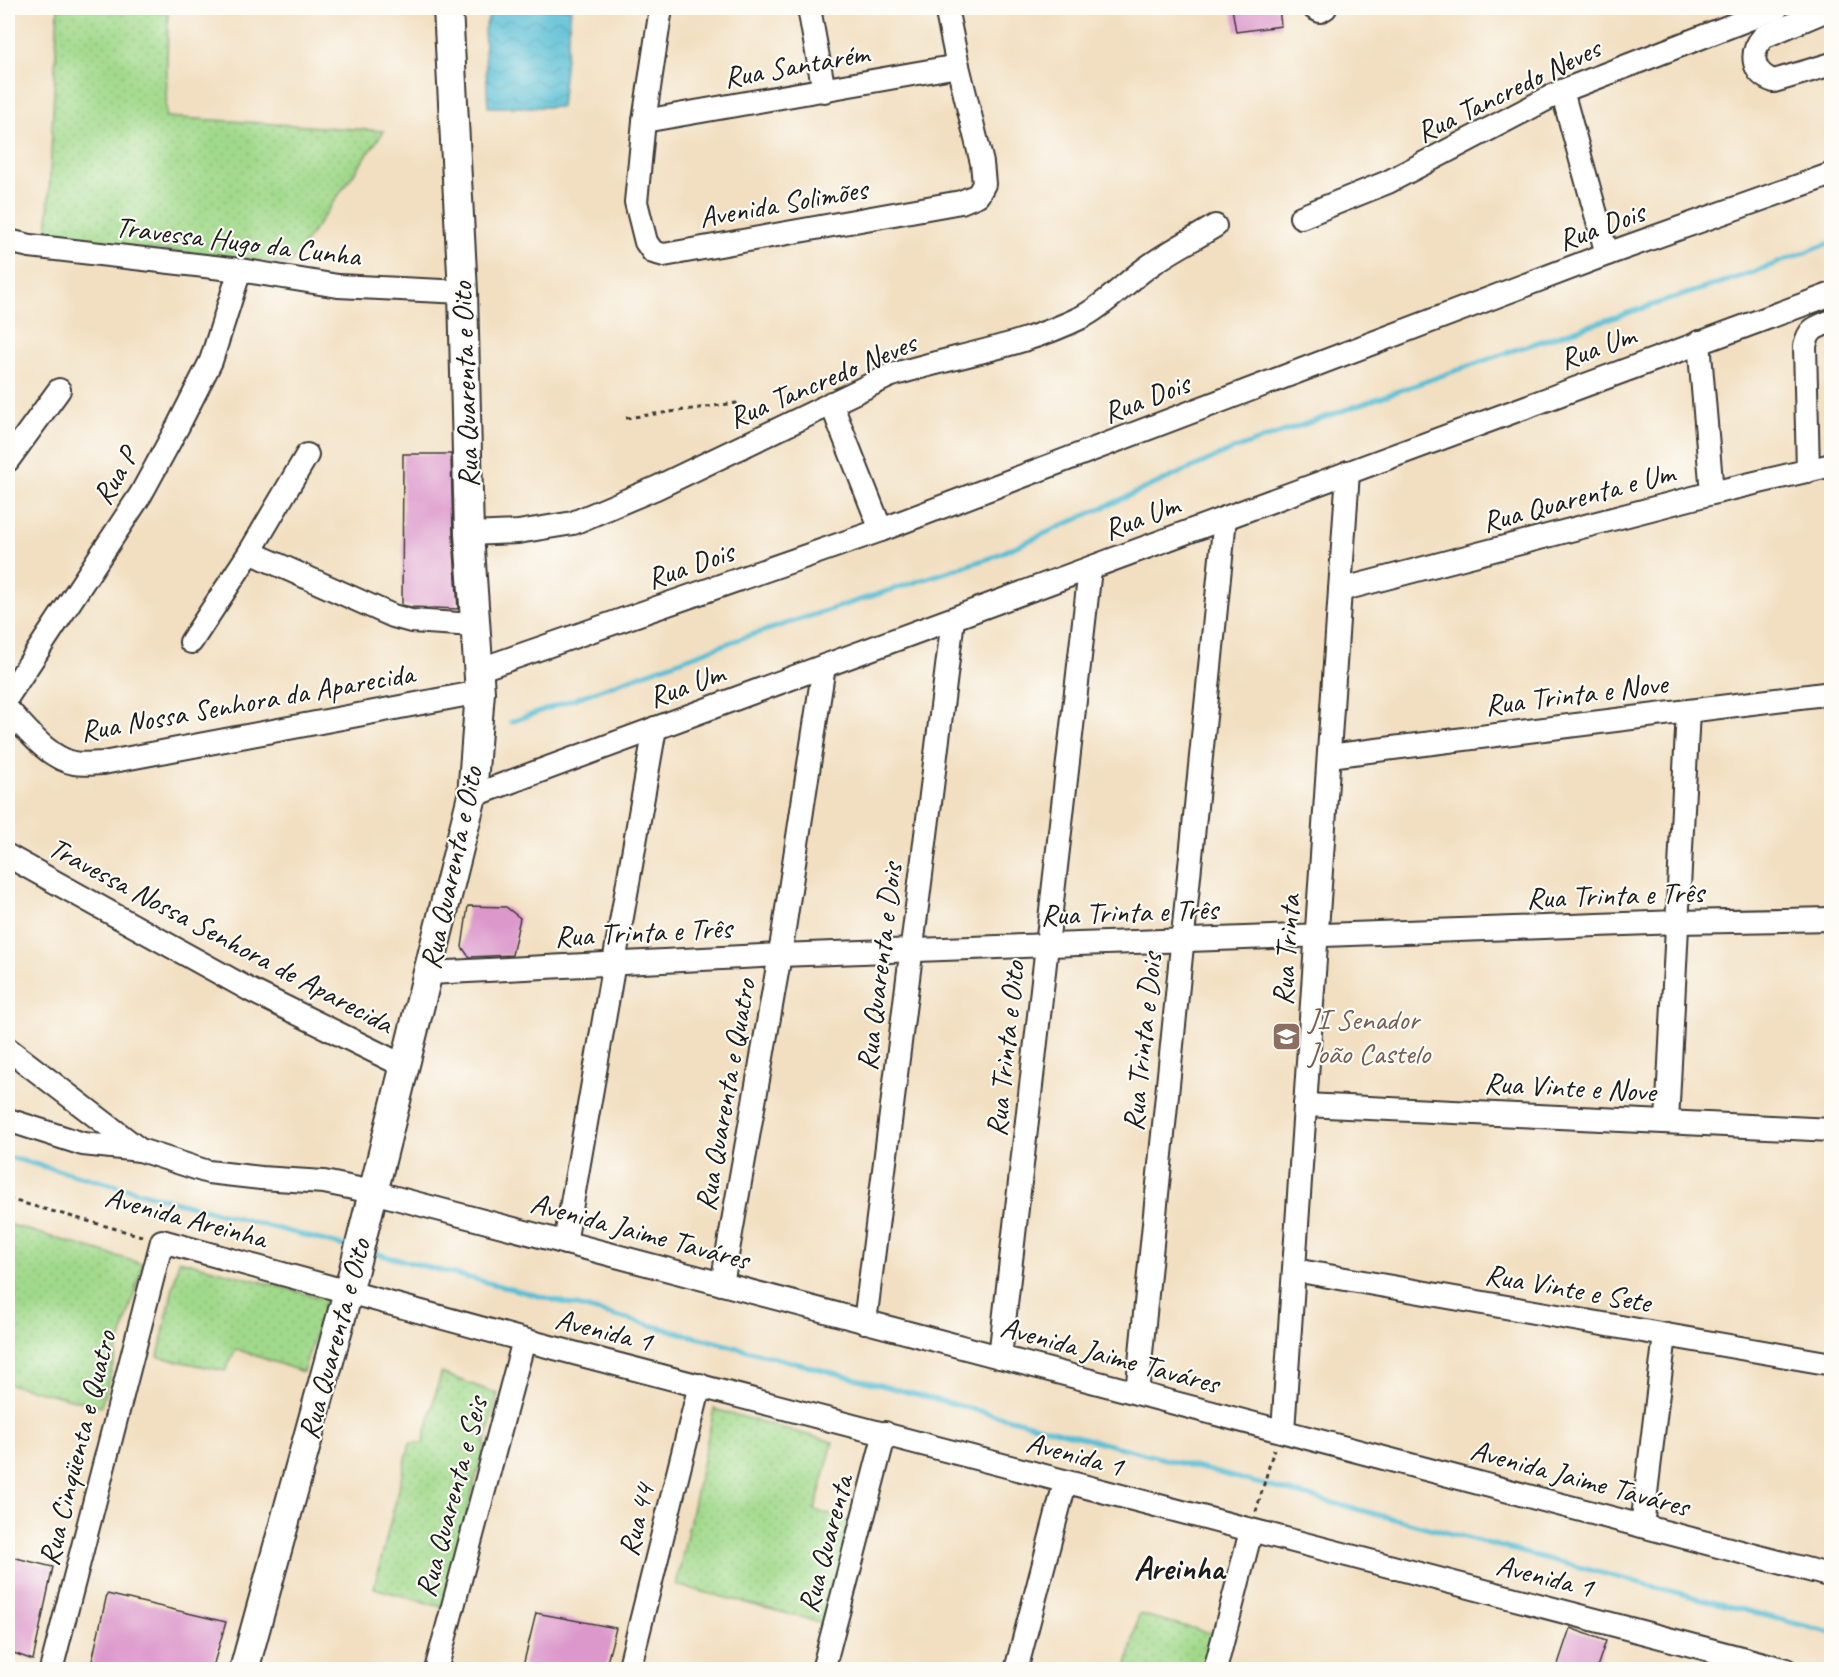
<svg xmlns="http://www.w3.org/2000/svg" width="1839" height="1677" viewBox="0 0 1839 1677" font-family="Caveat,sans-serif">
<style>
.green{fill:url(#green-dots);stroke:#5e7a54;stroke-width:1.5}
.water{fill:url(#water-waves);stroke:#396c78;stroke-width:1.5}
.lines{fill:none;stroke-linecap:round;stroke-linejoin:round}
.stream{stroke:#56bdd4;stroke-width:5}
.building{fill:#dc97cb}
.minor-casing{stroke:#3c3935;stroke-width:26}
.major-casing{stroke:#3c3935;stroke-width:32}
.path{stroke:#3c3935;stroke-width:3;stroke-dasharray:4.5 4.5;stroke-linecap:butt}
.minor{stroke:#fff;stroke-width:22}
.major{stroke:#fff;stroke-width:28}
.labels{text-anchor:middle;stroke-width:4.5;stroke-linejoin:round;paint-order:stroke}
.street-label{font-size:30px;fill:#1c1c1c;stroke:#fdfcf7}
.education-label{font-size:30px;fill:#785e54;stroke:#fdfcf7;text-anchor:start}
.quarter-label{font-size:33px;font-weight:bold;fill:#1c1c1c;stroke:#fdfcf7}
</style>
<defs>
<pattern id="green-dots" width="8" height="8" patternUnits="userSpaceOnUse" patternTransform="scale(1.5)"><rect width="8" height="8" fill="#a1d98b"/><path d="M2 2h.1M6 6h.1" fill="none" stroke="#8aba77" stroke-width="1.8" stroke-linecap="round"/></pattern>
<pattern id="water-waves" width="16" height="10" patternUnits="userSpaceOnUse" patternTransform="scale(1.5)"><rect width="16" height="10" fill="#56bdd4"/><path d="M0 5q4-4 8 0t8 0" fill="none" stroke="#4aa2b5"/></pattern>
</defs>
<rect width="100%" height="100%" fill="#fdfcf7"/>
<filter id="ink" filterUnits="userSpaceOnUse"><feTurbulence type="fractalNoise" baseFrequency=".0167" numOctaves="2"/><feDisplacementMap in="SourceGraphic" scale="12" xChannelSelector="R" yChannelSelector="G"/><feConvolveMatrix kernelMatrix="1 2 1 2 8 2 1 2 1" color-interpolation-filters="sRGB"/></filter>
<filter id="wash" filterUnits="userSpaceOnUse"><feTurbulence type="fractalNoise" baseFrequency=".008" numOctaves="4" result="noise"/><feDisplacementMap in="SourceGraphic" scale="24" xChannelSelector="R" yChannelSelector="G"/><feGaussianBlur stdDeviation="1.35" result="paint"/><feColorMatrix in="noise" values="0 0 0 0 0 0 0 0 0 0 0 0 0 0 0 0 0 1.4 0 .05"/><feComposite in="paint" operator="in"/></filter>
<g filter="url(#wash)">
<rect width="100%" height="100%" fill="#f2dfc1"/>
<!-- green -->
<g class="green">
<path d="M58,8H113L168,13L166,117L384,131L290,264L47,238Z"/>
<path d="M8,1224L143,1264L101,1406L8,1384Z"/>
<path d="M179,1260L326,1299L303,1372L236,1349L225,1371L158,1357Z"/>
<path d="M441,1373L498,1394L442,1607L374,1588L410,1443H423Z"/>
<path d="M714,1409L833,1442L815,1510L849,1521L827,1624L676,1585Z"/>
<path d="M1139,1614L1215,1634L1205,1669L1126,1670Z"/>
</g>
<!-- water -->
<path class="water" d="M492,8H571L561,107H488L484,30Z"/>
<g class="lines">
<!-- stream -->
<g class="stream">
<path d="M511,722L745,637L990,558L1229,451L1514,350L1754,272L1832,242"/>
<path d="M8,1157L351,1248"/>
<path d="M366,1251L1832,1633"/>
</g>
</g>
<g id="blocks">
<!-- building -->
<g class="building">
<path d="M1232,8H1279L1281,26L1236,32Z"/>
<path d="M403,454H451L453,535L458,609L411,607L402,605Z"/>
<path d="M468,906L506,907L520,918L512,955L469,957L462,947Z"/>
<path d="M8,1556L53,1567L33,1660L8,1651Z"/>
<path d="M107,1594L226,1622L212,1670H90Z"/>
<path d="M536,1613L616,1628L605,1670H522Z"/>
<path d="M1570,1628L1606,1641L1596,1670H1556Z"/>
</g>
</g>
</g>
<g filter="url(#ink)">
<use href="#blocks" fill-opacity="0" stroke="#3c3935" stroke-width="1.5"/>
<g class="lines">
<defs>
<g id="minor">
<path d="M661,8L644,121L636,202L646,242L653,252L664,255L961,202L978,195L984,184L982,163L958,66L946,8"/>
<path d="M809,8L824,91"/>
<path d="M1314,8L1320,11L1325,8"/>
<path d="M1832,8L1763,37C1749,53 1752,74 1774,81L1832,64"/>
<path d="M1562,91L1607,254"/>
<path d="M644,121L958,66"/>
<path d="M1301,217L1388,182L1562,91L1777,8"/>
<path d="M8,241L30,246L240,270L338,286L463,292"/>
<path d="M1699,342L1712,493"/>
<path d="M831,403L881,530"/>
<path d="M8,460L59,390"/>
<path d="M1808,471L1805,346C1809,328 1815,328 1832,321"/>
<path d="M469,534L518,532L573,523L656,488L889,376C953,356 1022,347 1082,317C1106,305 1129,279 1152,264C1172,250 1194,239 1215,226"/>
<path d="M250,552L393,616L411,621L474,625"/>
<path d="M1340,590L1712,493L1832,465"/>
<path d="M191,642L250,552L307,455"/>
<path d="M478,670L881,530L1607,254L1832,174"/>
<path d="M8,696L141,494L178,426L211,361L240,270"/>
<path d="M8,710C26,728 47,758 74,763C83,765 94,763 103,763L480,692"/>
<path d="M1329,756L1832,693"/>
<path d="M472,796L1832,294"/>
<path d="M8,856L250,990L406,1067"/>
<path d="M429,973L780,955L1678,922L1832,919"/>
<path d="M8,1049L140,1150L208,1172L261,1178L324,1182L373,1192L1832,1576"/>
<path d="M1305,1105L1832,1130"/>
<path d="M8,1120L83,1144L140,1150"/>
<path d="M1667,1122L1688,711"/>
<path d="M565,1243L655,728"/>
<path d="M1294,1270L1832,1364"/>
<path d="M722,1284L780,955L824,666"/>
<path d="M865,1322L953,619"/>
<path d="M1000,1357L1090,569"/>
<path d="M1137,1393L1225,518"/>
<path d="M1283,1431L1348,472"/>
<path d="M1642,1526L1665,1335"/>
<path d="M51,1670L162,1241L524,1340L1787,1670"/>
<path d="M436,1670L524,1340"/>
<path d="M629,1670L700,1385"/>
<path d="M823,1670L885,1433"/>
<path d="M1016,1670L1065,1483"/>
<path d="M1215,1670L1251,1531"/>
</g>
<path id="major" d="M244,1670L351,1281L472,796L480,692L469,534L463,292L448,8"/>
</defs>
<!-- minor casing -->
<use href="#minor" class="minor-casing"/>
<!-- major casing -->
<use href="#major" class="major-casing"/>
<!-- path -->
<g class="path">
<path d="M626,418L736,403L745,423"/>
<path d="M8,1199L142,1236"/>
<path d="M1256,1512L1274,1449"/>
</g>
<!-- minor -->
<use href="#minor" class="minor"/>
<!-- major -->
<use href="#major" class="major"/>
</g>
</g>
<!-- icons -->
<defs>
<symbol id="school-square" viewBox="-11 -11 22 22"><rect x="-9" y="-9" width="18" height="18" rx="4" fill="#8d6e63" stroke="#fdfcf7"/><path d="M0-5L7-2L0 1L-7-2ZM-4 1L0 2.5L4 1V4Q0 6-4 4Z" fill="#fff"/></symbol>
</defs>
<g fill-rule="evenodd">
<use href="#school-square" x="1270" y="1020" width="33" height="33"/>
</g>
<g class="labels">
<!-- street labels -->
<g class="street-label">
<text transform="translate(796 65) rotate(-10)" y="10">Rua Santarém</text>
<text transform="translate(1508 90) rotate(-26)" y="10">Rua Tancredo Neves</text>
<text transform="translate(783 203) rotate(-10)" y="10">Avenida Solimões</text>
<text transform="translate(1601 226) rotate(-20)" y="10">Rua Dois</text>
<text transform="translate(238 241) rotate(7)" y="10">Travessa Hugo da Cunha</text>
<text transform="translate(1597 347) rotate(-20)" y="10">Rua Um</text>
<text transform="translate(822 380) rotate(-23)" y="10">Rua Tancredo Neves</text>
<text transform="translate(465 385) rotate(-92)" y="10">Rua Quarenta e Oito</text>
<text transform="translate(1146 398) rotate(-21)" y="10">Rua Dois</text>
<text transform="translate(115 476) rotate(-59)" y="10">Rua P</text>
<text transform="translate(1578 497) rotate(-15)" y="10">Rua Quarenta e Um</text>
<text transform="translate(1141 517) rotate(-21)" y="10">Rua Um</text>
<text transform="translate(690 565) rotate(-19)" y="10">Rua Dois</text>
<text transform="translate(686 685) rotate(-20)" y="10">Rua Um</text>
<text transform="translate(1576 694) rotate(-7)" y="10">Rua Trinta e Nove</text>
<text transform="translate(247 702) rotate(-10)" y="10">Rua Nossa Senhora da Aparecida</text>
<text transform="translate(451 868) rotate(-78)" y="10">Rua Quarenta e Oito</text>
<text transform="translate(1615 895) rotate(-2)" y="10">Rua Trinta e Três</text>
<text transform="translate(1129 912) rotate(-2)" y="10">Rua Trinta e Três</text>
<text transform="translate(643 932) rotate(-3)" y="10">Rua Trinta e Três</text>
<text transform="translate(221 935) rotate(28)" y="10">Travessa Nossa Senhora de Aparecida</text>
<text transform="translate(1286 950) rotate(-86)" y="10">Rua Trinta</text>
<text transform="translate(879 967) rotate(-83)" y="10">Rua Quarenta e Dois</text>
<text transform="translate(1142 1042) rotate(-84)" y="10">Rua Trinta e Dois</text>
<text transform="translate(1005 1049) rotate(-84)" y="10">Rua Trinta e Oito</text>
<text transform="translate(1570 1087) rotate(3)" y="10">Rua Vinte e Nove</text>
<text transform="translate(725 1095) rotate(-80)" y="10">Rua Quarenta e Quatro</text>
<text transform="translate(186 1217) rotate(15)" y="10">Avenida Areinha</text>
<text transform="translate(640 1231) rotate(15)" y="10">Avenida Jaime Taváres</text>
<text transform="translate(1568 1288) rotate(10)" y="10">Rua Vinte e Sete</text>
<text transform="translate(604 1330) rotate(14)" y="10">Avenida 1</text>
<text transform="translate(334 1339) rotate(-75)" y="10">Rua Quarenta e Oito</text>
<text transform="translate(1110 1355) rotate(15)" y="10">Avenida Jaime Taváres</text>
<text transform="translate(77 1448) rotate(-76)" y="10">Rua Cinqüenta e Quatro</text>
<text transform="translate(1075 1454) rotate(15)" y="10">Avenida 1</text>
<text transform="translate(1580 1478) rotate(15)" y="10">Avenida Jaime Taváres</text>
<text transform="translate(451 1497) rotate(-75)" y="10">Rua Quarenta e Seis</text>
<text transform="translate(636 1520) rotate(-76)" y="10">Rua 44</text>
<text transform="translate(825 1544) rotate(-75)" y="10">Rua Quarenta</text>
<text transform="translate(1545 1576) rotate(14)" y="10">Avenida 1</text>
</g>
<!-- education labels -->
<g class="education-label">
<text x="1308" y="1029">JI Senador<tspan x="1308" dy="34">João Castelo</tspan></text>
</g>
<!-- quarter labels -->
<g class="quarter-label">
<text x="1179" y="1579">Areinha</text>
</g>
</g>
<!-- margin -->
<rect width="1839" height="1677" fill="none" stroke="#fdfcf7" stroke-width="30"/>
</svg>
